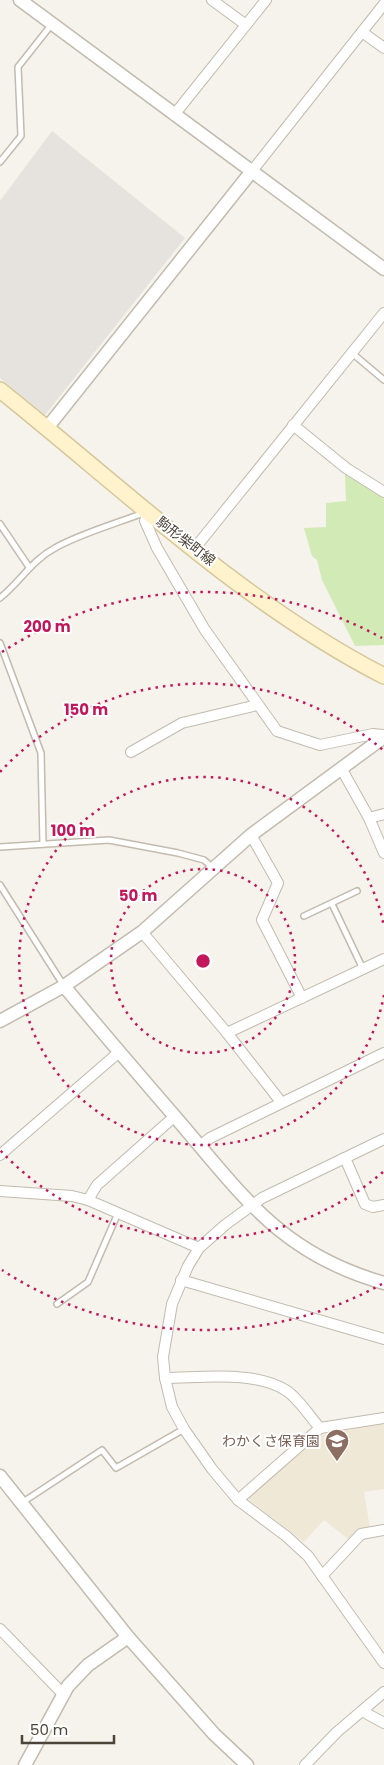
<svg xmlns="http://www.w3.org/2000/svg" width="384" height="1765" viewBox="0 0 384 1765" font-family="Poppins,'Noto Sans JP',sans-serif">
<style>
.industrial{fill:#e6e2dd}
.education{fill:#efe8d6}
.green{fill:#d2eab5}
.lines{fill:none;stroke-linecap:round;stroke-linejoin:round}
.service-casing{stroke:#c2bbae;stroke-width:8}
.minor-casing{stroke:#c2bbae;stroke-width:12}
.tertiary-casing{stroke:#c2bbae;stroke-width:15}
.secondary-casing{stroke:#d6c79b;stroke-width:18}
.service{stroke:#fff;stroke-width:5}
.minor{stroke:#fff;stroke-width:10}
.tertiary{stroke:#fff;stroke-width:12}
.secondary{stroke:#fff3cd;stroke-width:15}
.ring{fill:none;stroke:#c2185b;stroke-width:2.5;stroke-dasharray:2.5 5}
.labels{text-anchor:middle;stroke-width:4;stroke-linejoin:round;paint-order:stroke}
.street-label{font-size:14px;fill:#4b4439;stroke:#fff}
.education-label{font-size:14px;fill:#785e54;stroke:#fff;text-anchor:end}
.centre{fill:#c2185b;stroke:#fff;stroke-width:2.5}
.ring-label{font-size:15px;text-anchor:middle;font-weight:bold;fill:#c2185b;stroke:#fff;stroke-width:4;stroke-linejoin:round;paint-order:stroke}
</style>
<rect width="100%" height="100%" fill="#f6f3ec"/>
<!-- industrial -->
<path class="industrial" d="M52,131L185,238L45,415L0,378V201Z"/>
<!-- education -->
<path class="education" d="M384,1423V1489L364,1492L370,1528L360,1529L348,1539L324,1520L304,1542L249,1500V1497L322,1435Z"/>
<!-- green -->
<path class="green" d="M345,474L384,499V645L355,646L322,580L317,560L312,556L304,528L326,527V503L346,501Z"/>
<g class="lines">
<defs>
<g id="service">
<path d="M0,162L21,136L18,67L52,24"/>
<path d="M352,353L384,380"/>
<path d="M0,524L29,567"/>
<path d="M0,598C20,582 32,560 55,548C79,534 118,523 146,512"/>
<path d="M0,643L41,753L43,844"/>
<path d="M0,847L109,840L178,853L204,860L213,868"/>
<path d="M0,885L64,986"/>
<path d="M332,904L363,969"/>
<path d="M304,916L357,891"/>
<path d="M57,1304L88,1282L118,1213"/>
<path d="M23,1502L102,1450L116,1468L184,1429"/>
</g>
<g id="minor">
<path d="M212,0L246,25"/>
<path d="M362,32L384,48"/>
<path d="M174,115L266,0"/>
<path d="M252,171L384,4"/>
<path d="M293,425L346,468L384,492"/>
<path d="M148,511L145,521L157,548L205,630L277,731L320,745L373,734L384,735"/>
<path d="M195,548L384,313"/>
<path d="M131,752L182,723L257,705"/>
<path d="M341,768L369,818L384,853"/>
<path d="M369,818L384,814"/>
<path d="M251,835L278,883L262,920L302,998"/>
<path d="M142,932L227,1033L281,1102"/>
<path d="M227,1033L384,959"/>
<path d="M384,1139L262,1198L225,1225L199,1248L188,1266L172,1304L163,1357L165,1378L172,1407L184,1429L212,1469L238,1500L286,1536L308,1556L384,1663"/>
<path d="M200,1146L210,1138L384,1053"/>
<path d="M0,1155L118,1053"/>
<path d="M345,1158L365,1204L373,1207L384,1205"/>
<path d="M0,1191L72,1196L88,1200L199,1248"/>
<path d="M88,1200L97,1185L175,1116"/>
<path d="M181,1280L384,1339"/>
<path d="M165,1378C200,1378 256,1370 287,1391C299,1399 310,1417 320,1428L384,1418"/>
<path d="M238,1500L320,1428"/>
<path d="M322,1576L361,1534L384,1530"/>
<path d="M0,1629L63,1694"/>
<path d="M362,1711L384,1723"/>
<path d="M305,1765L337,1732L384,1692"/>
</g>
<g id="tertiary">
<path d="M20,0L384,269"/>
<path d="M47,428L252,171"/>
<path d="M64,986C101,1031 139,1075 177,1119C243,1196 281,1254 384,1283"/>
<path d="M0,1021L64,986L142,932L251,835L384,737"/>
<path d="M0,1476L128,1637L214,1734L247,1765"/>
<path d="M25,1765L68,1686L88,1665L128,1637"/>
</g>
<path id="secondary" d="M0,390C124,489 242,603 384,676"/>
</defs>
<!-- service casing -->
<use href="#service" class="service-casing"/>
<!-- minor casing -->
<use href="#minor" class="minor-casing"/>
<!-- tertiary casing -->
<use href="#tertiary" class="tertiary-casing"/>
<!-- secondary casing -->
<use href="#secondary" class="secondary-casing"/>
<!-- service -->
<use href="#service" class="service"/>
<!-- minor -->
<use href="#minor" class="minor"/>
<!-- tertiary -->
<use href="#tertiary" class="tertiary"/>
<!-- secondary -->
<use href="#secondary" class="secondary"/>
</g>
<!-- distance rings -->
<g class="ring">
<circle cx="203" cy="961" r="92"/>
<path d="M384 995A184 184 0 1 1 384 927"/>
<path d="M383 1172A277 277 0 0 1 0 1150M0 772A277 277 0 0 1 383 750"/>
<path d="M382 1284A369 369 0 0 1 2 1270M2 652A369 369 0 0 1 382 638"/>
</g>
<!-- icons -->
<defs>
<symbol id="school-pin" viewBox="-11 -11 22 30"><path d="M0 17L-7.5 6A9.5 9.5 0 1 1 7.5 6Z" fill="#8d6e63" stroke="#fff"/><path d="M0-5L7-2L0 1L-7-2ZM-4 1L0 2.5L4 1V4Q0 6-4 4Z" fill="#fff"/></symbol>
</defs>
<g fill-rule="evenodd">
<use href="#school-pin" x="323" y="1427" width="28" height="38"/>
</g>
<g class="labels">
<!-- street labels -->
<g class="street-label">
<text transform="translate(186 541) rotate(38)" y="5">駒形柴町線</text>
</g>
<!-- education labels -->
<g class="education-label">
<text x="320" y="1446">わかくさ保育園</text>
</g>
</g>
<circle cx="203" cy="961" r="8" class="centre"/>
<g class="ring-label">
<text x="47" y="632">200 m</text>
<text x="86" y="715">150 m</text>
<text x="73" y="836">100 m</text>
<text x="138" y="901">50 m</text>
</g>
<!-- scale -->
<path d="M22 1735v8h92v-8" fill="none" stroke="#4b4439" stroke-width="2.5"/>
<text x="30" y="1735" font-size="15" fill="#4b4439" stroke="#ffffff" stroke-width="4" paint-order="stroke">50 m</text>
</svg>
